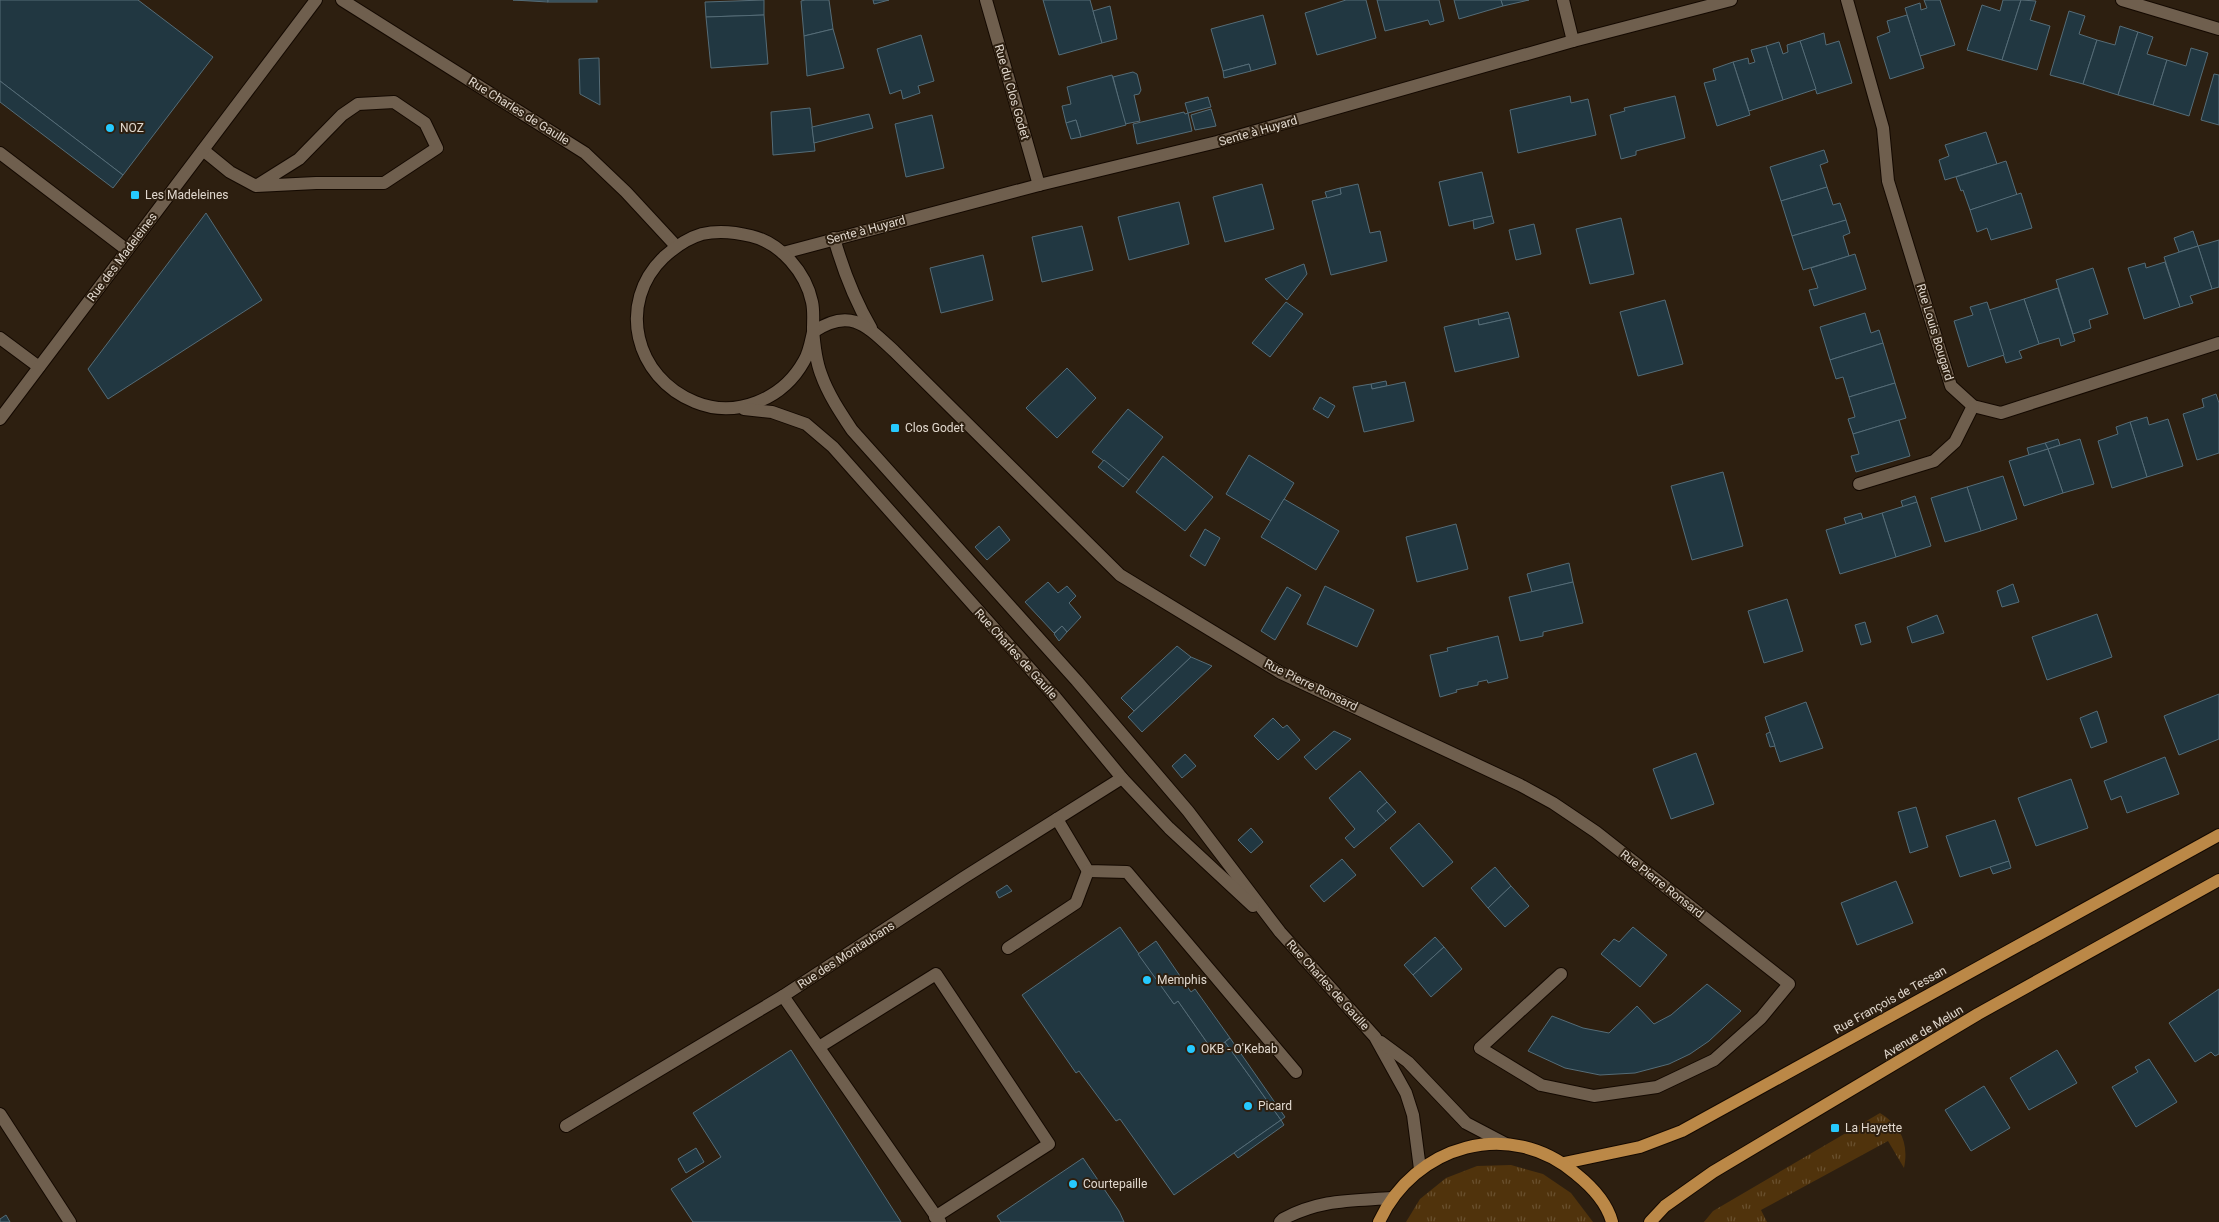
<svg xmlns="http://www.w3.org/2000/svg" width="2219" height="1222" viewBox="0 0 2219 1222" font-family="Roboto,sans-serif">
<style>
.grass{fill:url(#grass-tufts)}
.building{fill:#213741;stroke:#556c77}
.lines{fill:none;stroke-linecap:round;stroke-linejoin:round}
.minor-casing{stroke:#140900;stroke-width:14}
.major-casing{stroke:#140900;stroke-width:14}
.minor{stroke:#6f5f4e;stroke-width:12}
.major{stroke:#bb8847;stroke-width:12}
.poi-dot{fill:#26c9fe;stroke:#2d1f10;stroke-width:2}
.labels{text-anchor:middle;stroke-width:4;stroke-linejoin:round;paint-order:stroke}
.street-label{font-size:12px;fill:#e1d8ce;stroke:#2d1f10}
.poi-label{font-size:12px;fill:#e1d8ce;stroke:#2d1f10;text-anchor:start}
</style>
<defs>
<pattern id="grass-tufts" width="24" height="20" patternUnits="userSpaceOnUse" patternTransform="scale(1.25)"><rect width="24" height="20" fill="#50330c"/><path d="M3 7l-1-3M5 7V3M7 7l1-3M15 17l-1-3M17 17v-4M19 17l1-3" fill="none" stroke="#69502e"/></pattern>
</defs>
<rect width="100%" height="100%" fill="#2d1f10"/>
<!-- grass -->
<g class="grass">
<path d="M1880,1113C1901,1126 1909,1143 1904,1168L1888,1141L1761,1210L1767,1222H1704L1713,1211Z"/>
<path d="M1511,1165L1543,1174L1571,1193L1593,1222H1406L1420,1199L1446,1178L1477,1166Z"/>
</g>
<!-- building -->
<g class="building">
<path d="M0,0H138L213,57L123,175L0,81Z"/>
<path d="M513,0H548V2Z"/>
<rect x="548" y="0" width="49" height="2"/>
<path d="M764,0V15L706,17L705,2Z"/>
<path d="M805,0H829L833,29L804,36L801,1Z"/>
<path d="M873,0H889L874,4Z"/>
<path d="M1043,0H1090L1102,43L1059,55Z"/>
<path d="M1346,0H1366L1376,38L1317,55L1305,13Z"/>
<path d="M1377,0H1439L1444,21L1430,25L1428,20L1385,31Z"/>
<path d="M1454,0H1501L1503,6L1459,19Z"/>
<path d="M1501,0H1529L1503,6Z"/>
<path d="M1924,0H1940L1955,45L1920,56L1905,8L1920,3L1921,10L1927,8Z"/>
<path d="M2003,0H2021L2002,60L1967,50L1982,5L2000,11Z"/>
<path d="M2021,0L2036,1L2030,20L2050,26L2037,70L2002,60Z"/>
<path d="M1110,6L1117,39L1102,43L1093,11Z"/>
<path d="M2069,11L2085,16L2079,34L2097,40L2083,84L2050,75Z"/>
<path d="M764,15L768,64L711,68L706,17Z"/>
<path d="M1263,15L1276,64L1251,71L1249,64L1223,71L1211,29Z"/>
<path d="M1907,15L1924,68L1890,79L1877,37L1890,32L1887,21Z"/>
<path d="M2120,26L2138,32L2118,95L2083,84L2097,40L2115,45Z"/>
<path d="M833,29L844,68L807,76L804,36Z"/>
<path d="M2138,32L2153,37L2147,54L2167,60L2153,105L2118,95Z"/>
<path d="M1824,33L1826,45L1839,41L1852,83L1817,94L1800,41Z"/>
<path d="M921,35L934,81L918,86L920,93L903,99L901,90L890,94L877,49Z"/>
<path d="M1800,41L1816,89L1783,100L1766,46L1779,42L1783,54L1788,52L1787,45Z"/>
<path d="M1766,46L1783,100L1749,111L1733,62L1748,58L1749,64L1755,62L1751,50Z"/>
<path d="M2191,48L2208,53L2189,116L2153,105L2167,60L2186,66Z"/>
<path d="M599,58L600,105L580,94L579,59Z"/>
<path d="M1733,62L1750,115L1717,126L1704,83L1716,80L1713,69Z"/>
<path d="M1249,64L1251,71L1224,78L1223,71Z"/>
<path d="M1133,72L1137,74L1141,90L1139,94L1134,95L1140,121L1125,124L1113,77Z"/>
<path d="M2214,74L2219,75V125L2201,120Z"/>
<path d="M1112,75L1126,125L1081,137L1076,120L1066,123L1062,106L1071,104L1067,87Z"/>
<path d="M0,81L123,175L113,188L0,102Z"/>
<path d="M1570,96L1571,103L1588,99L1596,135L1518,153L1510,110Z"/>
<path d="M1675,96L1685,138L1636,151V155L1621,159L1610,115L1625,111L1624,108Z"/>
<path d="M1208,97L1211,107L1188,113L1185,103Z"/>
<path d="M810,108L815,151L773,155L771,112Z"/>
<path d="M1211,109L1216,126L1195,130L1191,115Z"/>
<path d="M1184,112L1185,114L1188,113L1192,131L1137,144L1133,124Z"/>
<path d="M869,114L873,128L814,143L812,127Z"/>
<path d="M932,115L944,168L906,177L895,124Z"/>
<path d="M1076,120L1081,137L1071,139L1066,123Z"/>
<path d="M1986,132L1997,164L1945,180L1939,160L1949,156L1945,145Z"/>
<path d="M1824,150L1828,162L1820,165L1827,187L1781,201L1770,167Z"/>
<path d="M2006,161L2017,195L1970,210L1963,190L1961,191L1956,177Z"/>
<path d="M1482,172L1492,216L1449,226L1439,182Z"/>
<path d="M1262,184L1274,229L1225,242L1213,197Z"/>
<path d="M1358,184L1370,233L1380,231L1387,261L1331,275L1312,201L1341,194L1340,188Z"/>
<path d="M1827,187L1833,205L1840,203L1846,220L1792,236L1781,201Z"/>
<path d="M1340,188L1341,194L1327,198L1325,192Z"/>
<path d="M2021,193L2032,228L1991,240L1987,228L1977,232L1970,210Z"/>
<path d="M1179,202L1189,244L1129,260L1118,217Z"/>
<path d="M206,213L262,300L108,399L88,369Z"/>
<path d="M1492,216L1494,223L1474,229L1473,220Z"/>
<path d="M1621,218L1634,274L1590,284L1576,229Z"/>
<path d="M1846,220L1850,233L1843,236L1849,256L1803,270L1792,236Z"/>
<path d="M1534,224L1541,254L1516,260L1509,230Z"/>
<path d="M1082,226L1093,270L1042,282L1032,237Z"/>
<path d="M2193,231L2198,246L2179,252L2174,238Z"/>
<path d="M2219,240V287L2212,289L2198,246Z"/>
<path d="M2198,246L2212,289L2190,296L2193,303L2180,307L2164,257Z"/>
<path d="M1855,254L1866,289L1814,306L1809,290L1818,288L1811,268Z"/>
<path d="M983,255L993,300L941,313L930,268Z"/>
<path d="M2165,262L2180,307L2144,319L2128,268L2145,263L2146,268Z"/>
<path d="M1304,264L1307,274L1287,300L1265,279Z"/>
<path d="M2093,268L2108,314L2089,320L2091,328L2073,334L2056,280Z"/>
<path d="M2058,288L2075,341L2061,346L2059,338L2039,344L2024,299Z"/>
<path d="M2024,299L2039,344L2019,351L2022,358L2006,363L1989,310Z"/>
<path d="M1665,300L1683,364L1638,376L1620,312Z"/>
<path d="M1286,302L1303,314L1270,357L1252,343Z"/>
<path d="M1987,302L2004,355L1968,367L1954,321L1973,315L1970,307Z"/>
<path d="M1508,312L1510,318L1479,325L1478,319Z"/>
<path d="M1865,313L1871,333L1879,330L1883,343L1830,360L1820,327Z"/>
<path d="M1510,318L1519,357L1455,372L1444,327L1478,319L1479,325Z"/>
<path d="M1883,343L1895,383L1849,397L1843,377L1836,379L1830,360Z"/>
<path d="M1067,368L1096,398L1057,438L1026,408Z"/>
<path d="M1386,381L1387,386L1372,389L1371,384Z"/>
<path d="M1405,382L1414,421L1364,432L1353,387L1371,384L1372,389Z"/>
<path d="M1895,383L1906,418L1853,434L1848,419L1855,417L1849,397Z"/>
<path d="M2216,394L2219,403V453L2197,460L2183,414L2204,407L2202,399Z"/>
<path d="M1320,397L1335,406L1328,418L1313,409Z"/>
<path d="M1128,409L1163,437L1129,480L1092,452Z"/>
<path d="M2147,417L2149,425L2168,419L2183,466L2147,477L2130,422Z"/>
<path d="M1899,420L1910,456L1856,472L1851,456L1859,454L1853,434Z"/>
<path d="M2130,422L2147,477L2112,488L2098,441L2118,434L2116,427Z"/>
<path d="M2058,439L2060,445L2048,449L2045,443Z"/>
<path d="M2080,439L2094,484L2063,493L2048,449Z"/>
<path d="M2045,443L2048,449L2029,455L2027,448Z"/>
<path d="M2048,449L2063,493L2024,506L2009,461Z"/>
<path d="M1249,455L1294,483L1271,521L1226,494Z"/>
<path d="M1163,456L1213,497L1185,531L1136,492Z"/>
<path d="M1104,460L1129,480L1123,487L1098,467Z"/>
<path d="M1723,472L1743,546L1692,560L1671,486Z"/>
<path d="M2003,476L2017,519L1981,531L1967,487Z"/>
<path d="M1967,487L1981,531L1945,542L1931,498Z"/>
<path d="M1915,496L1917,502L1903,507L1901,501Z"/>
<path d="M1284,499L1339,531L1316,570L1261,537Z"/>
<path d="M1917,502L1931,546L1896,557L1882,513Z"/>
<path d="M1861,513L1863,519L1846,524L1844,518Z"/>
<path d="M1882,513L1896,557L1840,574L1826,530Z"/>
<path d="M1456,524L1468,569L1417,582L1406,537Z"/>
<path d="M999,526L1010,540L987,560L975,547Z"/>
<path d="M1205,529L1220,538L1205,566L1190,556Z"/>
<path d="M1569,563L1573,582L1532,592L1527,574Z"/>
<path d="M1048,582L1058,593L1067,586L1076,596L1069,603L1081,617L1067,632L1062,626L1054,633L1025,602Z"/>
<path d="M1573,582L1583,623L1543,632V636L1520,641L1509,597Z"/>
<path d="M2013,584L2019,602L2002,607L1997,591Z"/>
<path d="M1325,586L1374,610L1357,647L1307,624Z"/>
<path d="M1287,587L1301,595L1275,640L1261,631Z"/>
<path d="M1787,599L1803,651L1764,663L1748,611Z"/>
<path d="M2097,614L2112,657L2047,680L2032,637Z"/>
<path d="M1937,615L1944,633L1912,643L1907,627Z"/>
<path d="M1865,622L1871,642L1861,645L1855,625Z"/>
<path d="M1062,626L1067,632L1059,641L1054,634Z"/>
<path d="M1498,636L1508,678L1488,683L1487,680L1478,682V685L1456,690L1457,692L1440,697L1430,655L1448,651L1447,648Z"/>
<path d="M1177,646L1191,657L1134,711L1121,698Z"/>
<path d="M1191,657L1212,666L1142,732L1128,717Z"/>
<path d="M2219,694V739L2179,755L2164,716Z"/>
<path d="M1806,702L1823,748L1780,762L1765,717Z"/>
<path d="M2097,711L2107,742L2091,748L2080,718Z"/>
<path d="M1273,718L1283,728L1287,725L1300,740L1278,760L1254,736Z"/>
<path d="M1334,731L1351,739L1316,770L1304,757Z"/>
<path d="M1770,732L1775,746L1770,747L1766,734Z"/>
<path d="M1696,753L1714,804L1671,819L1653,769Z"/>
<path d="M1185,754L1196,766L1182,778L1172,766Z"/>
<path d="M2165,757L2179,794L2127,813L2121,796L2111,800L2104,781Z"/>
<path d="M1360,771L1387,802L1377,811L1386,821L1354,848L1345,838L1355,829L1329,798Z"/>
<path d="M2071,779L2088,828L2036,846L2018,798Z"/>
<path d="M1387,802L1396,812L1386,821L1377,811Z"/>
<path d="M1916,807L1928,847L1910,853L1898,812Z"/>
<path d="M1995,820L2009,861L1960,877L1946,836Z"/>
<path d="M1419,823L1453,862L1423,887L1390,848Z"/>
<path d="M1251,828L1263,842L1251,853L1238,840Z"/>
<path d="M1342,859L1356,875L1324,902L1310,886Z"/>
<path d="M2009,861L2011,868L1993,874L1990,867Z"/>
<path d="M1495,867L1511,886L1488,908L1471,888Z"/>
<path d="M1896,881L1913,923L1857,945L1841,903Z"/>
<path d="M1007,885L1012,891L999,898L996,892Z"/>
<path d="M1511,886L1529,906L1505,927L1488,908Z"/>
<path d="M1120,927L1174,1004L1178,1001L1213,1051L1225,1042L1281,1120L1174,1195L1120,1119L1116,1121L1079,1071L1076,1073L1022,995Z"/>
<path d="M1633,927L1667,955L1640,987L1601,954L1614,939L1619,942Z"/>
<path d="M1435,937L1444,947L1413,975L1404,965Z"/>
<path d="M1156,941L1191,992L1195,989L1230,1038L1213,1051L1178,1001L1174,1004L1138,954Z"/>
<path d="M1444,947L1462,969L1431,997L1413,975Z"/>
<path d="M1707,984L1741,1011L1709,1041L1690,1054L1669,1064L1635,1073L1600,1075L1565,1068L1528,1051L1552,1016L1583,1028L1609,1033L1637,1006L1654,1024L1671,1015Z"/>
<path d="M2219,989V1054L2215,1056L2211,1052L2195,1062L2169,1023Z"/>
<path d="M1230,1038L1285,1117L1281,1120L1225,1042Z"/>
<path d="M791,1050L901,1222H693L671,1189L721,1157L693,1113Z"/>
<path d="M2057,1050L2077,1083L2029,1110L2010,1078Z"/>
<path d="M2149,1059L2177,1102L2136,1127L2112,1087L2138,1072L2135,1067Z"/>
<path d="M1984,1086L2010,1128L1971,1151L1945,1110Z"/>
<path d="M1281,1120L1284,1125L1238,1158L1234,1153Z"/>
<path d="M696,1148L704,1162L686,1173L678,1159Z"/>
<path d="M1083,1158L1119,1211L1124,1222H1001L997,1216Z"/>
<path d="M6,1215L10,1222H0V1219Z"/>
</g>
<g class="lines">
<defs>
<g id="minor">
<path d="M342,0L585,153L626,192L676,246"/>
<path d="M986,0L1039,185"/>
<path d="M1563,0L1573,41"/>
<path d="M1847,0L1883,128L1888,181L1951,386L1973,406L2001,413L2219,343"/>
<path d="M2122,0L2219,29"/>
<path d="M203,150L230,172L256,186L316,183H384L437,148L425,123L394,102L358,104L342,115L299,159L256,186"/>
<path d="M0,153L127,250"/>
<path d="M834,238C843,270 854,299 871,328"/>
<path d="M783,253L1039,185L1217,142L1573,41L1731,0"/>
<path d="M813,332C850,307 866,325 894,351L1120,575L1281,673L1520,785L1553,803L1596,832L1789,984L1761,1018L1714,1060L1657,1087L1594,1096L1541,1085L1480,1048L1561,974"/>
<path d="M813,332C811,341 809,353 804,361C783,399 736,419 695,402C635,378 616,303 664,257C675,247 688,238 702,234C719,230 735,232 751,236C781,243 806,273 812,302C814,311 813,320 813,329C814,343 816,361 821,374C828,394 840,412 852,430L1077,681L1188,811L1280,932L1375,1037L1406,1093L1413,1115L1420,1169"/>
<path d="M0,338L39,367"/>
<path d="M744,409L772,412L806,424L833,447L1056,698L1122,778L1169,828L1253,906"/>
<path d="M0,419L316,0"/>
<path d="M1859,484L1934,461L1955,442L1973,406"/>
<path d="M1057,819L1088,871L1127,872L1296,1072"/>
<path d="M1008,948L1076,903L1088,871"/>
<path d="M783,996L940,1222"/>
<path d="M1381,1042L1408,1062L1466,1123L1506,1144"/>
<path d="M819,1047L936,974L1049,1144L935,1217"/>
<path d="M0,1114L70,1222"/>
<path d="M566,1126L783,996L963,878L1122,778"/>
<path d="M1280,1222L1283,1219C1321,1199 1350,1201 1392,1198"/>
</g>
<g id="major">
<path d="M1564,1163L1640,1147L1682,1131L2219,835"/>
<path d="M1379,1222C1414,1145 1510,1117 1576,1174C1591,1186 1607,1203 1612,1222"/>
<path d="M1650,1222L1665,1206L1713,1172L1978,1014L2219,880"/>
</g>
</defs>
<!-- minor casing -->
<use href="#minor" class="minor-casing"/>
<!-- major casing -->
<use href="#major" class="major-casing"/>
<!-- minor -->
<use href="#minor" class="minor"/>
<!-- major -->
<use href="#major" class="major"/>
</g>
<!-- markers -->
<g class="poi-dot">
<circle cx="110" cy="128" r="5"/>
<rect x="130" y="190" width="10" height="10" rx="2.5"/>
<rect x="890" y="423" width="10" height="10" rx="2.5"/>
<circle cx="1147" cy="980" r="5"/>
<circle cx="1191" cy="1049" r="5"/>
<circle cx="1248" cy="1106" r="5"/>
<rect x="1830" y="1123" width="10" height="10" rx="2.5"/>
<circle cx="1073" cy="1184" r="5"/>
</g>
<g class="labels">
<!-- street labels -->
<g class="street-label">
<text transform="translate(1012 92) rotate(74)" y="4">Rue du Clos Godet</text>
<text transform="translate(519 111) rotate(32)" y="4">Rue Charles de Gaulle</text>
<text transform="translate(1258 131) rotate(-16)" y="4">Sente à Huyard</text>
<text transform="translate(866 230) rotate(-15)" y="4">Sente à Huyard</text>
<text transform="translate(122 257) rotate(-53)" y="4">Rue des Madeleines</text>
<text transform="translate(1935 332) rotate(73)" y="4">Rue Louis Bougard</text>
<text transform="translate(1016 654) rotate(48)" y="4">Rue Charles de Gaulle</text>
<text transform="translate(1311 685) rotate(26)" y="4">Rue Pierre Ronsard</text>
<text transform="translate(1662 884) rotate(38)" y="4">Rue Pierre Ronsard</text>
<text transform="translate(846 955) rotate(-33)" y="4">Rue des Montaubans</text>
<text transform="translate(1328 985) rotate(48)" y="4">Rue Charles de Gaulle</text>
<text transform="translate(1890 1000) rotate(-29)" y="4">Rue François de Tessan</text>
<text transform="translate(1923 1032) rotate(-31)" y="4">Avenue de Melun</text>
</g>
<!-- poi labels -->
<g class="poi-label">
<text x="120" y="132">NOZ</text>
<text x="145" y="199">Les Madeleines</text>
<text x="905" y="432">Clos Godet</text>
<text x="1157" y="984">Memphis</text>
<text x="1201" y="1053">OKB - O'Kebab</text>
<text x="1258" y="1110">Picard</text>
<text x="1845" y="1132">La Hayette</text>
<text x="1083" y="1188">Courtepaille</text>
</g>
</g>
</svg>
